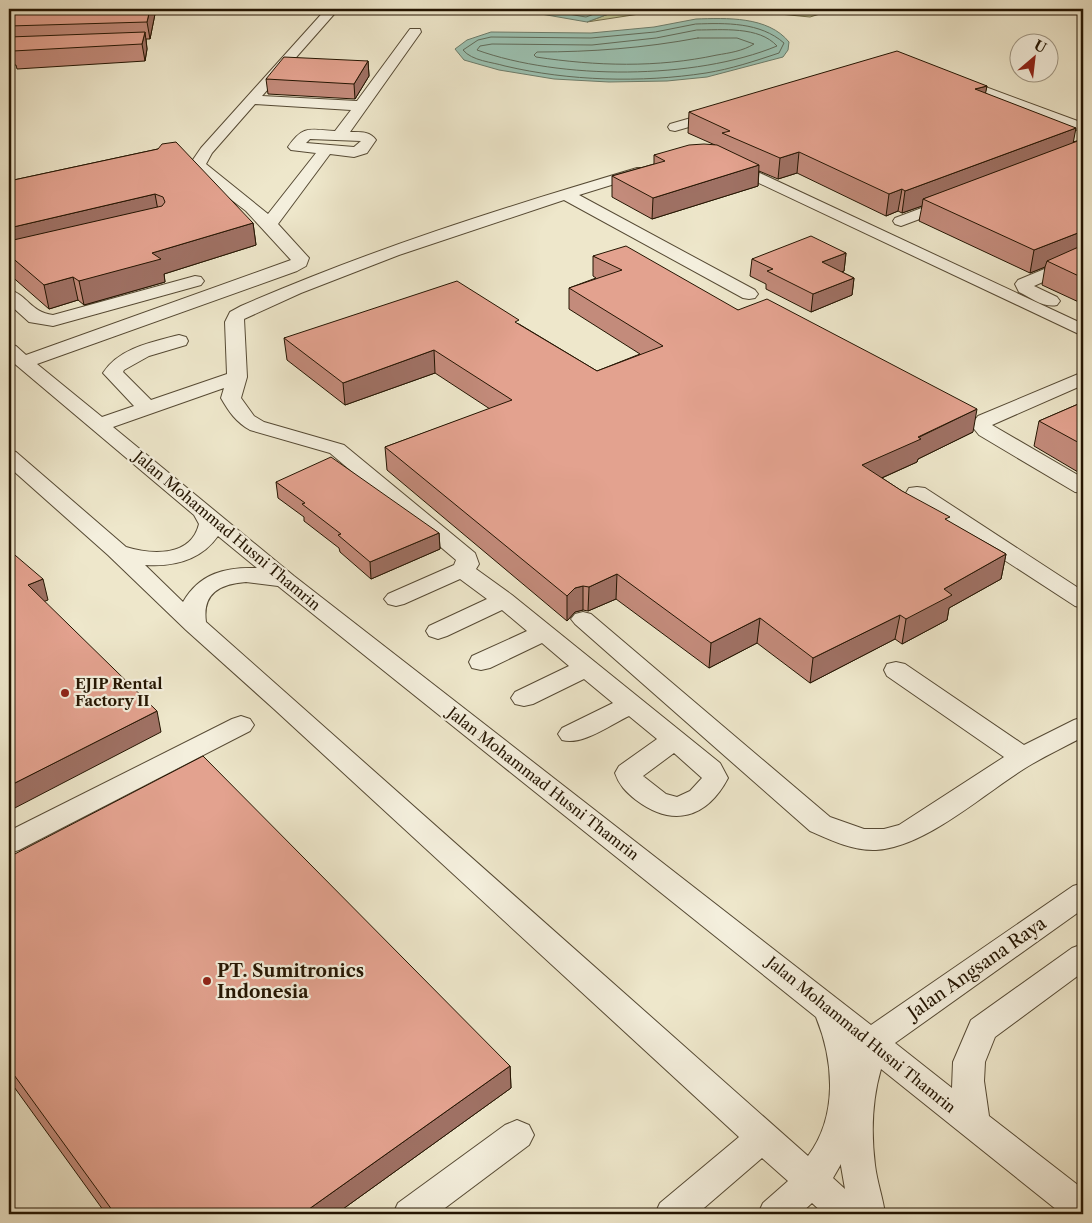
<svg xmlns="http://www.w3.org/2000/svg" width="1092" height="1223" viewBox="0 0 1092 1223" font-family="'Libre Caslon Text',serif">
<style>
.green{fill:#bfc393;stroke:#726c4a}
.water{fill:#9bc1b1;stroke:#6b7c6b}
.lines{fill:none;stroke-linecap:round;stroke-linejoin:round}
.shore{stroke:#606b5a;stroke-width:1}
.minor-casing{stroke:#564a34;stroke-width:2}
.minor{fill:#f4efdd;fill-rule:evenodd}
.wall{fill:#c38b7b;stroke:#241502}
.shaded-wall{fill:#9f7164;stroke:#241502}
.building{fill:#e3a28f;stroke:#241502}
.poi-dot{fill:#8f2418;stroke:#f4efdd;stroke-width:2}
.labels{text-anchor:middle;stroke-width:4.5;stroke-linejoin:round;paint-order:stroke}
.street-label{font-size:15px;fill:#241502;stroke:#f4efdd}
.poi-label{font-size:15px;font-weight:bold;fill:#241502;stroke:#f4efdd;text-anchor:start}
.near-street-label{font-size:18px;fill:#241502;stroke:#f4efdd}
.near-poi-label{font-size:18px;font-weight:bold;fill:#241502;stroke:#f4efdd;text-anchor:start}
</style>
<rect width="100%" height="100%" fill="#eee7cb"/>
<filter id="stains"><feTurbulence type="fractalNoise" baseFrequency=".004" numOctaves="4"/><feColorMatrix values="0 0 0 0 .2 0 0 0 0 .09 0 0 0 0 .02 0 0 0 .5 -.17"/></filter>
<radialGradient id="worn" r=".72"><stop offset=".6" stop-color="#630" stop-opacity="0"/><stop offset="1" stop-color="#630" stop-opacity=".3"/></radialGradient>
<!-- green -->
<g class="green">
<path d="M622,9H672L587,22Z"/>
<path d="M728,9H836L810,17Z"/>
</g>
<!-- water -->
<g class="water">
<path d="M448,9H622L587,22L541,14Z"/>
<path d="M696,19C726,18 768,16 789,42L788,50L783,57L707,77L667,81L609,82L554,79L499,70L464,60L455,49L467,40L491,32L591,33L654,27Z"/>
</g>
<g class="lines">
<!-- shore -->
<g class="shore">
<path d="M538,9L586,17L608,9"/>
<path d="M696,24C726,23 760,22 784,43L779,53C755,61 731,69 706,73C641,83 569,81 505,66C492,62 472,61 463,50L478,40L491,37L591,38L655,32Z"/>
<path d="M697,30C722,30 759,26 777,46C695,80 560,80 477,50L480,46L492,44L592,45L656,38Z"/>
<path d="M698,38H737L754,44C743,51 729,53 717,55C657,68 596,66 536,57L534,55L537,52C592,52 644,48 698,38Z"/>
</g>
<defs>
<g id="minor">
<path d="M326,9H334L336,12L262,96L357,101L410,29H420L421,32L350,132C360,132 370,131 376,140L367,153L354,157L330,154L278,224L309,258L306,266L297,271L37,364L102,417L134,406L103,373C119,348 152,342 179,335L186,337L188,341L186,345L149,356L124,370L123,372L151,400L227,374L225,322L230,312L241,306C369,250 502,208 637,168H647L650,171L647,174L579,195L755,290L758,294L755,298L749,299L743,298L564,200L399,255L301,293L244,319L247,377L241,398L254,416L264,422L344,445L475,553L479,564L476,569L512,595L720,763L728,778C707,818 673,828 636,800C626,792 619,785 615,773L619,766L657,739L629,716C610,725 582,746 562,740L558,734L562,728L613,703L584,679L533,704L524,706L515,704L511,698L515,692L569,666L542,643L490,668L481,670L472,668L469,662L472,656L527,631L502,610L447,636L438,639L429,636L426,631L429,626L487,599L460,579L404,604L396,606L388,604L384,599L388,594L454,565L456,560L330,453L250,430C236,422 229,412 221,398L224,388L113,427L294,576L871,1025L1073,886L1083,883V909L895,1043L952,1088L953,1062L971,1020L1072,948L1083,944V972L995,1037L985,1062L984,1081L989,1116L1083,1189V1214H1062L881,1069C872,1100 871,1133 875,1165C877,1182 883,1198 885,1214H824L812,1203L800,1214H758L763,1203L788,1181L762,1158L697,1214H655L660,1203L739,1137L274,709L186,630L108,555L9,467V450L16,452L126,547C152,555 191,557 199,524L194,515L9,359V344L16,346L26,355L291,260L246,211L194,171L190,164L201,148ZM255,104L351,110L335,131C310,130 304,124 288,147L291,150L316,153L268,214L206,164L212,153ZM310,139L361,141L354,147L306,143ZM218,536L257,568C225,567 200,573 183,602L145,565C174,567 201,560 218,536ZM246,582L278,586L816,1017C834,1061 838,1116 808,1156L206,622C202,593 220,584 246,582ZM674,753L702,778L690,791L677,797L666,794L643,776ZM841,1164V1166L845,1189L833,1178Z"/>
<path d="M956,76L1083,123V132L951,83L949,80Z"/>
<path d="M719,110L724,111L726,114L724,117L675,131L670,130L668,127L670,124Z"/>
<path d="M730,159L1083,324V336L725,167L722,164L725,161Z"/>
<path d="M951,197L957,199L959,202L957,205L901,226L895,224L893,221L895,218Z"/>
<path d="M1083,253V264L1034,286L1057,297L1060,301L1057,305C1044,308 1031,298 1019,292L1015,284L1018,280Z"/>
<path d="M195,276L201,277L204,281L201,285L53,326L29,322L9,304V290C27,294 30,312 53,315Z"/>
<path d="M1083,372V385L992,425L1083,478V493L1075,492L979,435L971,425L978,416Z"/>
<path d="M917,487L925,488L1083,591V608L1075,606L909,498L906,493L909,488Z"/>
<path d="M583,612L591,614L830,817L864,829H884L899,825L1004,757L887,676L884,670L887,664L896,662L905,664L1024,745L1074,720L1083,717V737C1066,746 1049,754 1032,764C987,790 928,847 876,850C853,851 830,840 810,831L575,624L571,619L575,614Z"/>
<path d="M241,716L250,719L254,725L250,731L19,850L9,853V831L232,719Z"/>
<path d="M517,1120L529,1125L534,1135L529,1145L437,1214H393L398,1203L505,1125Z"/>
</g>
</defs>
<!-- minor casing -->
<use href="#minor" class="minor-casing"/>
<!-- minor -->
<use href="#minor" class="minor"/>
</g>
<!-- wall -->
<g class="wall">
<path d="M9,9H156L150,39H146L147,49L145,61L17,69L16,65H9Z"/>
<path d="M368,61L369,76L355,99L268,94L266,79Z"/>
<path d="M987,86L985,93L1073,142L1083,139V304L1042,285L1045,267L1030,273L919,221L922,206L902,213L898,211L886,216L797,173L778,179L759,171L758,186L652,219L612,197V176L654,164V155L715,145L688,133L689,112Z"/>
<path d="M158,149L253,223L256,245L164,274L165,282L84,305L78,300L49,309L9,274V181Z"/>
<path d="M846,253L844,271L842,272L854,278L852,295L811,312L766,289V284L750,276L752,259Z"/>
<path d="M593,256L738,310L973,432L918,459L917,462L882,478L949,522L1006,554L1001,579L949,608L947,620L902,644L895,639L810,683L757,643L709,668L616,599L588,611L583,610L575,612L567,621L387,470L385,447L490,409L435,373L345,405L287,360L284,338L519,324L597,371L640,354L569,309V288L596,278L593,276Z"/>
<path d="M1083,402V475L1034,446L1039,421Z"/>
<path d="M276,482L439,533L440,549L371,579L340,552L339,548L304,521V517L278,498Z"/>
<path d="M9,857L510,1066L511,1088L336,1214H106L9,1080Z"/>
</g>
<!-- shaded-wall -->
<g class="shaded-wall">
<path d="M150,9H156L150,39L147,22Z"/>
<path d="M145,32L147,49L145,61L142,44Z"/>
<path d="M368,61L369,76L355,99L354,84Z"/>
<path d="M987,86L983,106L975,89Z"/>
<path d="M1076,128L1072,149L923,199L922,206L902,213L905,191Z"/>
<path d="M799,152L797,173L778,179L780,158Z"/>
<path d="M759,165L758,186L652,219L653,198Z"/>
<path d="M902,189L898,211L886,216L889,194Z"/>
<path d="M155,194L159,216L9,252V228Z"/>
<path d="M253,223L256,245L164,274L165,282L84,305L79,281L152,253Z"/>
<path d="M1083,231V251L1047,261L1045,267L1030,273L1034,250Z"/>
<path d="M846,253L844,271L820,280L822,262Z"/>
<path d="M73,277L78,300L49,309L44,285Z"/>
<path d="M854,278L852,295L811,312L813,294Z"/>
<path d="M434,350L435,373L345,405L343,383Z"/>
<path d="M977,409L973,432L918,459L917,462L859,488L862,465Z"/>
<path d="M439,533L440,549L371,579L370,562Z"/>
<path d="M1006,554L1001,579L949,608L947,620L902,644L906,619L944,589Z"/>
<path d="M617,574L616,599L588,611L589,587Z"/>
<path d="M43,579L48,600L33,606L28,585Z"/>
<path d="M583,586V610L575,612L567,621V596L575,588Z"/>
<path d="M900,615L895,639L810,683L813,658Z"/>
<path d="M760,618L757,643L709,668L711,643Z"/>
<path d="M157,711L161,732L9,811V786Z"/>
<path d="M510,1066L511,1088L336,1214H302Z"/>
</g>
<!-- building -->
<g class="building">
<path d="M9,9H150L147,22L9,26Z"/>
<path d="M145,32L142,44L13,51L14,48H9V37Z"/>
<path d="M897,51L987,86L975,89L1076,128L905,191L902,189L889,194L799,152L780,158L722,133L730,131L689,112Z"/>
<path d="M284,57L368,61L354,84L266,79Z"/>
<path d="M1083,139V231L1034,250L923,199Z"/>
<path d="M176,142L253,223L152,253L161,259L79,281L73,277L44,285L9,255V241L162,206L165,202L163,197L155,194L9,228V181L158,149L162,144Z"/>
<path d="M704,144L717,145L759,165L653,198L612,176L665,161L654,155L689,145Z"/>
<path d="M811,236L846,253L822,262L854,278L813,294L767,271L773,269L752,259Z"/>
<path d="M1083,245V278L1047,261Z"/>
<path d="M626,246L738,310L767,299L977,409L918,437L921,439L862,465L902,491L950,517L945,519L1006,554L944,589L952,595L906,619L900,615L813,658L760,618L711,643L617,574L589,587L583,586L575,588L567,596L385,447L512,400L434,350L343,383L284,338L457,281L519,320L515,322L597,371L663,346L569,288L622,270L593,256Z"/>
<path d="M1083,402V445L1039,421Z"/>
<path d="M331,457L439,533L370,562L338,535L341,534L302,504L305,503L276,482Z"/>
<path d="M9,550L43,579L28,585L157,711L9,786Z"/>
<path d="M203,756L510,1066L302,1214H115L9,1068V857Z"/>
</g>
<!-- markers -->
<g class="poi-dot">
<circle cx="65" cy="693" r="5"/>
<circle cx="207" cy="981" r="5"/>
</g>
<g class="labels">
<!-- street labels -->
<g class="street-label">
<text transform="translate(227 531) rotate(40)" y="5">Jalan Mohammad Husni Thamrin</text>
<text transform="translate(543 784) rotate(38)" y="5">Jalan Mohammad Husni Thamrin</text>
<text transform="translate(861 1035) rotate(39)" y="5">Jalan Mohammad Husni Thamrin</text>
</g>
<!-- poi labels -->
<g class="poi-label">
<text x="75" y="689">EJIP Rental<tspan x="75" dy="17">Factory II</tspan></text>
</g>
<!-- near-street labels -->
<g class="near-street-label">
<text transform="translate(977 968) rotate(-35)" y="6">Jalan Angsana Raya</text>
</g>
<!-- near-poi labels -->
<g class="near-poi-label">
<text x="217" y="977">PT. Sumitronics<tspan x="217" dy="21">Indonesia</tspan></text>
</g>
</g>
<!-- margin -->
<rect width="1092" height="1223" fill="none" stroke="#eee7cb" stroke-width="30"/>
<rect x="10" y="10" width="1072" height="1203" fill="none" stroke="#241502" stroke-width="2.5"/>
<rect x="15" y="15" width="1062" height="1193" fill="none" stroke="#241502"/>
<!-- north arrow -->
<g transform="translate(1034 58) rotate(28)"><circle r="24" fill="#f4efdd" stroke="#a19885"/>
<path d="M0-4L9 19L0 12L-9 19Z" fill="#8f2418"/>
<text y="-8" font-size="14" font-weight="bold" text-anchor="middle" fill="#241502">U</text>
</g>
<rect width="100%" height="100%" filter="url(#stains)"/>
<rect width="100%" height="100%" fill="url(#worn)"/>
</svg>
